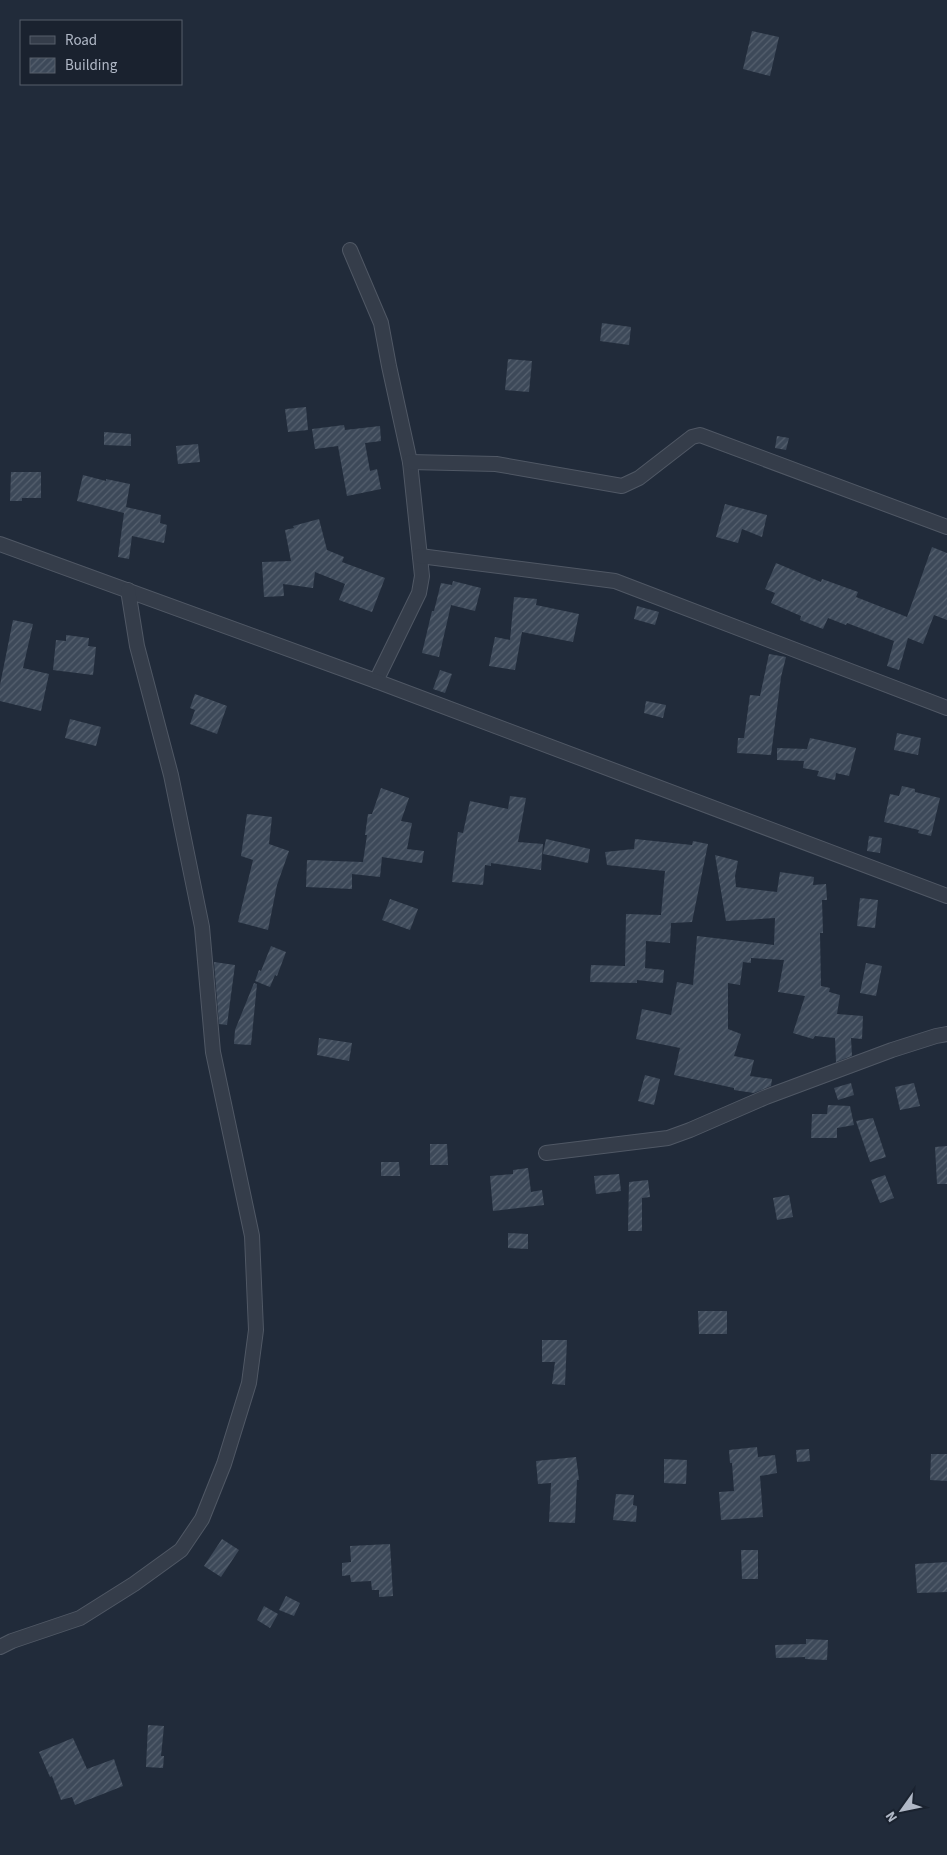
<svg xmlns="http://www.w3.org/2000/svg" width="947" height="1855" viewBox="0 0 947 1855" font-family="'Source Sans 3',sans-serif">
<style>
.building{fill:url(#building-hatch)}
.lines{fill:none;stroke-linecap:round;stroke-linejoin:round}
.street-casing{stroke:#505865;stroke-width:16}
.street{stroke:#353d4a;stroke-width:14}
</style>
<defs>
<pattern id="building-hatch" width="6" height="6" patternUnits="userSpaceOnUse" patternTransform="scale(1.25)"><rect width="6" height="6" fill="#3d4959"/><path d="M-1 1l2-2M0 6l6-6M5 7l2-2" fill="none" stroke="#56616f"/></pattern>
</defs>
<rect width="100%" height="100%" fill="#212b3a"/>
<!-- building -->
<g class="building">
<path d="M752,31L779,37L770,76L743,69Z"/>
<path d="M602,323L631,327L629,345L600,341Z"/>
<path d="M508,359L532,361L529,392L505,390Z"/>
<path d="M306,407L308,430L288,432L285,409Z"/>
<path d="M344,425L345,430L380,426L381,441L365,443L370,471L377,469L381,489L347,496L338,446L315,449L312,429Z"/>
<path d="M104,432L131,434V446L104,445Z"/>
<path d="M777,436L789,438L786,450L775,448Z"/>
<path d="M198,444L200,462L178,464L176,446Z"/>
<path d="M11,472H41V498H22V501H10Z"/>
<path d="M83,475L106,481V479L130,484L126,507L161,515L160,523L167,525L164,543L132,536L129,559L118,557L124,513L77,501Z"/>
<path d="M725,504L767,515L762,537L742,529L738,543L716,537Z"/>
<path d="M319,519L327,550L344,557L342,562L385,578L372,612L339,600L345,584L315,572L313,588L283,584L284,596L264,597L262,562L291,561L285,530L294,528L293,526Z"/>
<path d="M932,547L947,553V620L934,615L923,644L908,638L899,670L887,666L894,641L847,623L846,625L828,618L823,629L800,620L801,616L771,603L775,593L765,589L776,563L821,582L822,579L858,592L856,597L907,617Z"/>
<path d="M453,581L481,588L475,611L451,605L439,657L422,653L432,611H434L441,583L452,585Z"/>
<path d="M514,597L537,599L536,605L579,614L573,642L522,632L515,670L489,666L495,637L510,640Z"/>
<path d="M637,606L659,612L655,625L634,619Z"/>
<path d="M13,620L33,624L23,668L49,674L41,711L0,701V685Z"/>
<path d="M66,635L89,638L88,646L96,647L93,675L53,670L56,640L66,641Z"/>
<path d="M769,654L786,657L781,677L771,755L737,753L738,738H744L750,695L760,696Z"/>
<path d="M440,670L452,674L445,693L433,689Z"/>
<path d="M195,694L227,706L217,734L190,724L195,710L190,708Z"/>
<path d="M646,701L666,705L663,718L644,713Z"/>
<path d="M70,719L101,727L96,746L65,738Z"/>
<path d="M897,733L921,738L918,755L894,750Z"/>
<path d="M810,738L856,748L849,776L836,773L835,780L817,776L819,771L803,768L804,761L777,760V748L807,749Z"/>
<path d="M902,786L915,789V792L940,798L931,836L918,833L919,830L884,822L890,794L899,796Z"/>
<path d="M381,788L409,798L401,821L412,823L407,849L424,851L422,863L382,857L380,877L352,874V889L306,887L307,860L363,862L367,835H365L368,814H372Z"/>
<path d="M510,796L526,798L518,842L543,844L541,870L491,863V866L485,865L483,885L452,882L458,832L463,833L470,801L508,809Z"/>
<path d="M247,814L272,817L269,844L289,851L277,885L268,930L238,922L253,860L241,856Z"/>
<path d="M869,836L882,838L880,853L867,851Z"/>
<path d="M546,839L590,849L588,863L543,854Z"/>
<path d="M635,839L692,845L693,841L708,844L692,922L671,923L670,943L646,941L645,968L664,970L663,983L637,980V983L590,982L591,965L625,966L626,914L661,915L665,871L607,865L605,852L634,849Z"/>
<path d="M715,855L738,861L735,876L736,887L777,892L780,872L814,877L813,885L826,884L827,900H822L823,933H820L821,986L830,988L829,992L840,995L837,1014L863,1016L862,1039L851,1038L852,1056L836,1062L835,1038L815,1036L813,1039L793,1033L805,996L778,992L784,960L751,958V963L743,962L740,985L728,983V1029L741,1034L734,1056L754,1060L750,1076L772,1079L771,1086L754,1093L734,1090V1088L674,1075L680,1048L636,1039L642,1009L671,1015L677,982L693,985L697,936L774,945L775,918L726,921Z"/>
<path d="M860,898L878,900L875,928L857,926Z"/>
<path d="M390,899L418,909L410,930L382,920Z"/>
<path d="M271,946L286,952L277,976L275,975L270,987L255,981L259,970L261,971Z"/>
<path d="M214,962L235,965L227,1025L219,1024Z"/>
<path d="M866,963L882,966L876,996L860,993Z"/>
<path d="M254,983L257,984L251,1045L234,1044L235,1030Z"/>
<path d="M319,1038L352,1043L349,1061L317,1055Z"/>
<path d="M645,1075L660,1079L654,1105L638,1101Z"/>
<path d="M851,1083L854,1095L838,1100L834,1088Z"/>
<path d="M914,1083L920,1106L900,1110L895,1087Z"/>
<path d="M828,1105L850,1106L854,1125L837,1128V1138H811L812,1114H827Z"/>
<path d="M873,1118L886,1157L870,1162L856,1121Z"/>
<path d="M430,1144H447L448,1165H430Z"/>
<path d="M947,1146V1184H937L935,1147Z"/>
<path d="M381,1162H399L400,1176H381Z"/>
<path d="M528,1168L531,1192L542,1190L544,1205L493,1211L490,1176L513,1174V1170Z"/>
<path d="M619,1174L621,1191L596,1194L594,1176Z"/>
<path d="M885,1175L894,1198L880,1203L871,1180Z"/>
<path d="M648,1180L650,1197L642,1198V1231H628L629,1182Z"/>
<path d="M789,1195L793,1217L777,1220L773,1198Z"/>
<path d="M508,1233L528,1234V1249L508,1248Z"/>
<path d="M698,1311H727V1334H699Z"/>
<path d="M542,1340H567L565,1385L552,1384L555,1362H542Z"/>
<path d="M757,1447L758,1457L775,1455L777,1473L760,1476L763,1517L721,1520L719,1492L734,1491L732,1463H730L729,1450Z"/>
<path d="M809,1449L810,1461L797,1462L796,1450Z"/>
<path d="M931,1454H947V1481L930,1480Z"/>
<path d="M576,1457L579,1480H577L575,1523L549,1522L551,1483L538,1484L536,1461Z"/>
<path d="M664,1459L687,1460L686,1484L664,1483Z"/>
<path d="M616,1494L634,1495L633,1505L637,1506L636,1522L613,1520Z"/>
<path d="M222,1539L239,1550L221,1577L204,1566Z"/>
<path d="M390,1544L393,1596L379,1597V1590H372L371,1581L351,1582L350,1575L342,1576V1563L351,1562L350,1546Z"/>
<path d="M741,1550H758V1579H742Z"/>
<path d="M947,1562V1592L917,1593L915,1564Z"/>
<path d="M286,1596L300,1603L294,1616L279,1610Z"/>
<path d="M264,1606L278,1614L270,1628L257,1620Z"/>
<path d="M806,1639L828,1640L827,1660L805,1659V1657L776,1658L775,1645L806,1644Z"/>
<path d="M148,1725L164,1726L161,1756H164L163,1768L146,1767Z"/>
<path d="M73,1738L87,1769L114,1759L123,1786L75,1805L72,1797L61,1800L52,1776L50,1777L39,1752Z"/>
</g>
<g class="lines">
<defs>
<g id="street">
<path d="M350,250L381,323L389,366L410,462L422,576L419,593L376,681"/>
<path d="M410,462L496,464L622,486L639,478L692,437L700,435L947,527"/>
<path d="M0,544L376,681L947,896"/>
<path d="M420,556L615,581L947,708"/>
<path d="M546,1153L668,1138L690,1130L766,1097L892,1050L936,1036L947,1034"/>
<path d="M0,1647L12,1641L80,1618L134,1584L181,1550L202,1519L224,1464L249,1383L256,1330L252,1236L213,1052L202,927L171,775L137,646L128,590"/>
</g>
</defs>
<!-- street casing -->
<use href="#street" class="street-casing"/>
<!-- street -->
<use href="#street" class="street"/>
</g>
<!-- legend -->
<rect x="20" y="20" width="162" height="65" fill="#1a222f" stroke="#565e6b"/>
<rect x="30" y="36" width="25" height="8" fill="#353d4a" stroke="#565e6b"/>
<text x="65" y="45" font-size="15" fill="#b0b8c6">Road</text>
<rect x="30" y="58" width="25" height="15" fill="url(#building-hatch)" stroke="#565e6b"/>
<text x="65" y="70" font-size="15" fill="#b0b8c6">Building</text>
<!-- north arrow -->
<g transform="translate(902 1810) rotate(237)" stroke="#1a222f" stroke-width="4" paint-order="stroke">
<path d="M0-4L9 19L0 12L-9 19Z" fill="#b0b8c6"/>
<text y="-8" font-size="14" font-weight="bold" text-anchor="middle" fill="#b0b8c6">N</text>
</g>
</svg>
